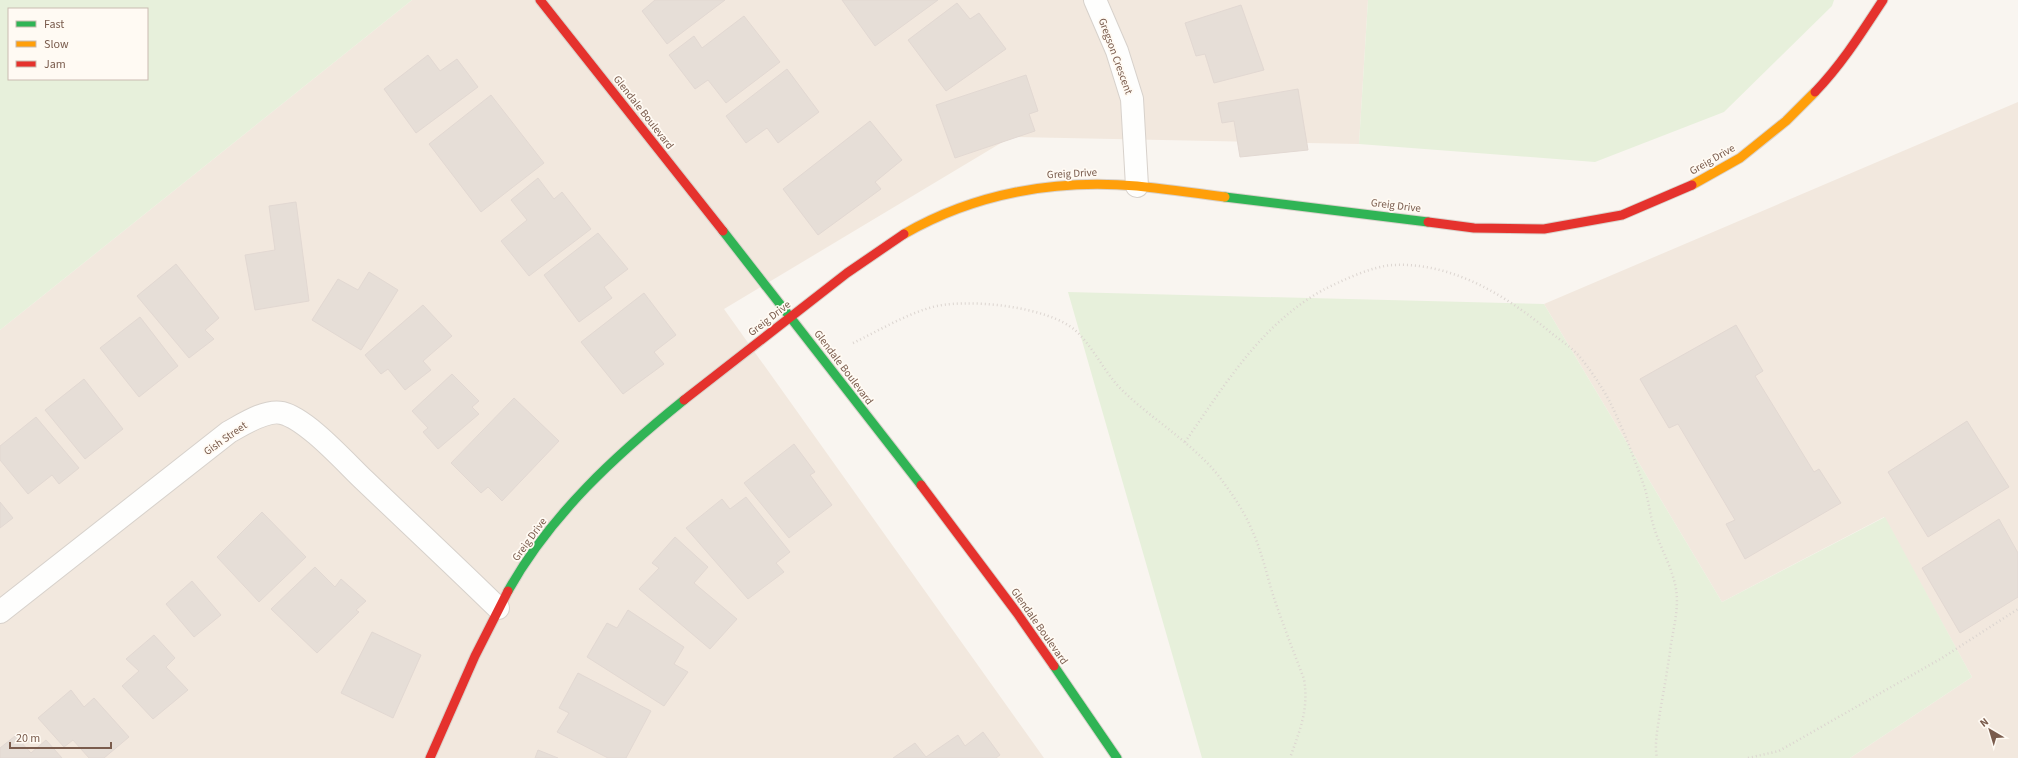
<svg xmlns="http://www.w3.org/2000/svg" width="2018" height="758" viewBox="0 0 2018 758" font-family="'Source Sans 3',sans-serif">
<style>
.residential{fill:#f2e8de}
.green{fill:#e7f0db;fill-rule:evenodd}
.building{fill:#e6ded7;stroke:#e2d8d2}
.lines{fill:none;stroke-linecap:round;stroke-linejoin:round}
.street-casing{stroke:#d7d1cb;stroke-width:24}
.fast-casing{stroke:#d9d2cb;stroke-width:11}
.slow-casing{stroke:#d9d2cb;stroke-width:11}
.jam-casing{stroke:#d9d2cb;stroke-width:11}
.path{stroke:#dcd5d0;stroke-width:2.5;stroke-dasharray:1 3;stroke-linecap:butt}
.street{stroke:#fefefd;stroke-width:22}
.fast{stroke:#30b455;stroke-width:9}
.slow{stroke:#ff9f0a;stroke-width:9}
.jam{stroke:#e5322d;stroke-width:9}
.labels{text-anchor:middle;stroke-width:3.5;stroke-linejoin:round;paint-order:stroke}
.street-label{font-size:11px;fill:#7a5c4d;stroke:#fffaf3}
</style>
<rect width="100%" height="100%" fill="#f9f5f0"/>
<!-- residential -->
<g class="residential">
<path d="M412,0H1368L1359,144L1011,137L724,309L1044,758H0V330Z"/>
<path d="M2018,102V758H1850L1972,677L1884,517L1722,602L1544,304Z"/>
</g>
<!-- green -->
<g class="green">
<path d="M0,0H412L0,330ZM9,9H147V79H9Z"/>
<path d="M1368,0H1834L1832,6L1724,112L1595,162L1359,144Z"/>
<path d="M1068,292L1544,304L1722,602L1885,517L1972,677L1850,758H1202Z"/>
</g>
<!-- building -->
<g class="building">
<path d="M655,0H725L667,44L642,11Z"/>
<path d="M842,0H938L875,46Z"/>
<path d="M957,3L970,19L979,13L1006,49L946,91L908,40Z"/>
<path d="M1241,5L1264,70L1214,83L1205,54L1196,56L1185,23Z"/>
<path d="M744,16L780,62L726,103L708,80L695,89L669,55L694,36L702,48Z"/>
<path d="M428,55L440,71L457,59L478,87L416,133L384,89Z"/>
<path d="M787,69L819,112L778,143L767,128L746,143L726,116Z"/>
<path d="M1026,75L1038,111L1029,114L1035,131L955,158L936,105Z"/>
<path d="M1298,89L1308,150L1240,157L1234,121L1222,123L1218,103Z"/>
<path d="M491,95L544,163L481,212L429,144Z"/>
<path d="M870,121L902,160L875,182L881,189L818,235L783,189Z"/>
<path d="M538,178L554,199L562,192L591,229L529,276L501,241L527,220L511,200Z"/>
<path d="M296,202L309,301L255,310L245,255L275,250L269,206Z"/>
<path d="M598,233L628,269L604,287L612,298L579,322L544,275Z"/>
<path d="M176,264L219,318L205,330L214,339L189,358L137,296Z"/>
<path d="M369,272L398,290L361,350L312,320L338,279L358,290Z"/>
<path d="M644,293L676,335L654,352L664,364L623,394L581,342Z"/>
<path d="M423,305L452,336L423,361L431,370L405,390L388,369L381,374L365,355Z"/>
<path d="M140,317L178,366L139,397L100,348Z"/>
<path d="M1736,325L1763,371L1755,376L1814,472L1819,469L1841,503L1745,559L1726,524L1735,520L1678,424L1669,428L1640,379Z"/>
<path d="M452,374L479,401L472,407L479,414L438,449L423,432L428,428L412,411Z"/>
<path d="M84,379L123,429L85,459L45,410Z"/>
<path d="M514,398L559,441L502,501L488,487L481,493L451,463Z"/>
<path d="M36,417L79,468L59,484L52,475L28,494L0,460V446Z"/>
<path d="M1967,421L2009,487L1928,537L1888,472Z"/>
<path d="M794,444L815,472L810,475L832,505L789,538L744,483Z"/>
<path d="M746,497L790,552L776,563L784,572L748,599L686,528L722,499L730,509Z"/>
<path d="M0,502L13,518L0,528Z"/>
<path d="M262,512L306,557L259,602L217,557Z"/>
<path d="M1999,519L2018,553V597L1960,633L1922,568Z"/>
<path d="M675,537L708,567L694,583L737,619L710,649L639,589L659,568L652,563Z"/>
<path d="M315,567L335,587L341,579L366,601L356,610L359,612L317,653L271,609Z"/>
<path d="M192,581L221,615L194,637L166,604Z"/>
<path d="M628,610L684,647L674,664L688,672L664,706L587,657L607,623L617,628Z"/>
<path d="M372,632L421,655L393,718L341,693Z"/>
<path d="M154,635L175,658L166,667L188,690L153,719L122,686L139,671L126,659Z"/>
<path d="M578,673L651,711L626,758H608L557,732L569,713L559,708Z"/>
<path d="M71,690L84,707L94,698L129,737L104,758H89L73,740L64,747L38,718Z"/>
<path d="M983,732L1000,755L996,758H893L915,743L926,757L958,735L965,746Z"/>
<path d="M15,736L31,753L46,740L62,758H0V748Z"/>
<path d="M538,750L558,758H535Z"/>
</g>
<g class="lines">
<defs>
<g id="street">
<path d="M1095,0L1117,51L1132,99L1137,186"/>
<path d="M0,612L229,432C242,425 266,409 282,413C307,419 345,462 364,480C409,523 454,565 498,608"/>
</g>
<g id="fast">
<path d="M1225,197L1428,222"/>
<path d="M723,231L921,485"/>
<path d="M508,591C551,514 616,455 684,400"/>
<path d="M1054,666L1117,758"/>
</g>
<g id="slow">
<path d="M1692,185L1740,158L1786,121L1815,92"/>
<path d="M904,234C975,193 1056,179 1137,186C1166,189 1196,193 1225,197"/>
</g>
<g id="jam">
<path d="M540,0L723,231"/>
<path d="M1815,92C1842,64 1862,32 1883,0"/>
<path d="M1428,222L1474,228L1544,229L1622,215L1692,185"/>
<path d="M684,400L847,273L904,234"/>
<path d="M921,485L1017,613L1054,666"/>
<path d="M430,758L475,656L508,591"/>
</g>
</defs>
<!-- street casing -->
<use href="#street" class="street-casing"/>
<!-- fast casing -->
<use href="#fast" class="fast-casing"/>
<!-- slow casing -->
<use href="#slow" class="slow-casing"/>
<!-- jam casing -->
<use href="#jam" class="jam-casing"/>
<!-- path -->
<g class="path">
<path d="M853,343C878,331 903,316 929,308C963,297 1049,306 1076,331C1095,349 1105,374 1123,391C1153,420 1191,442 1218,475C1230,491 1243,509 1251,528C1262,551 1267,577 1275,601C1284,627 1294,653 1304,679C1309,709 1300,730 1290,758"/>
<path d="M1185,442C1225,385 1260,325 1323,290C1341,281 1372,266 1393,265C1452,262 1507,296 1550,332C1560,340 1571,347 1579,356C1590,369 1602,387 1610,402C1622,426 1634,458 1643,483C1648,496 1649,510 1653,524C1659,546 1672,566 1676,589C1679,607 1674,626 1671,644C1668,667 1664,689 1660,712C1658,727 1654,744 1657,758"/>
<path d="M1748,758L1779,751L1942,658L2018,609"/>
</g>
<!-- street -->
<use href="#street" class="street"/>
<!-- fast -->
<use href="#fast" class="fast"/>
<!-- slow -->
<use href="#slow" class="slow"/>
<!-- jam -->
<use href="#jam" class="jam"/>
</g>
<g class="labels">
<!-- street labels -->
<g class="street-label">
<text transform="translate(1116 56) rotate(70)" y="4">Gregson Crescent</text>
<text transform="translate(644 112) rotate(52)" y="4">Glendale Boulevard</text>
<text transform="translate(1712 159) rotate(-30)" y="4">Greig Drive</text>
<text transform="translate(1072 173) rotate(-3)" y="4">Greig Drive</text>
<text transform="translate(1396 205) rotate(7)" y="4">Greig Drive</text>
<text transform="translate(769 318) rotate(-38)" y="4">Greig Drive</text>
<text transform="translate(844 367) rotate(53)" y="4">Glendale Boulevard</text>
<text transform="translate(225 438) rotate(-35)" y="4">Gish Street</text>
<text transform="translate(529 539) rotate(-54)" y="4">Greig Drive</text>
<text transform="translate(1040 626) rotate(55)" y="4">Glendale Boulevard</text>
</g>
</g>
<!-- legend -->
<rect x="8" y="8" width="140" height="72" fill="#fffaf3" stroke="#cabbb1"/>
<rect x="16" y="21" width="20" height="6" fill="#30b455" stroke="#cabbb1"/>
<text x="44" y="28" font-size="12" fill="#7a5c4d">Fast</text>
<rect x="16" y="41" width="20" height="6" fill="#ff9f0a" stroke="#cabbb1"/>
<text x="44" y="48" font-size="12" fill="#7a5c4d">Slow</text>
<rect x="16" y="61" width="20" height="6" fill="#e5322d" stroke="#cabbb1"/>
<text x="44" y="68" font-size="12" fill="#7a5c4d">Jam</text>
<!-- north arrow -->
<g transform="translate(1990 730) rotate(322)" stroke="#fffaf3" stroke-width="3" paint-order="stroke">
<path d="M0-3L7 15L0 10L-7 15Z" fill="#7a5c4d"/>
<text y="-6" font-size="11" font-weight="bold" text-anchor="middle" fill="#7a5c4d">N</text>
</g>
<!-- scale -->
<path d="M10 742v6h101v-6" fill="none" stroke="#7a5c4d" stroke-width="2"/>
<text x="16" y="742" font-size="12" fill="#7a5c4d" stroke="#fffaf3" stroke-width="3" paint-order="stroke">20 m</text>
</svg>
